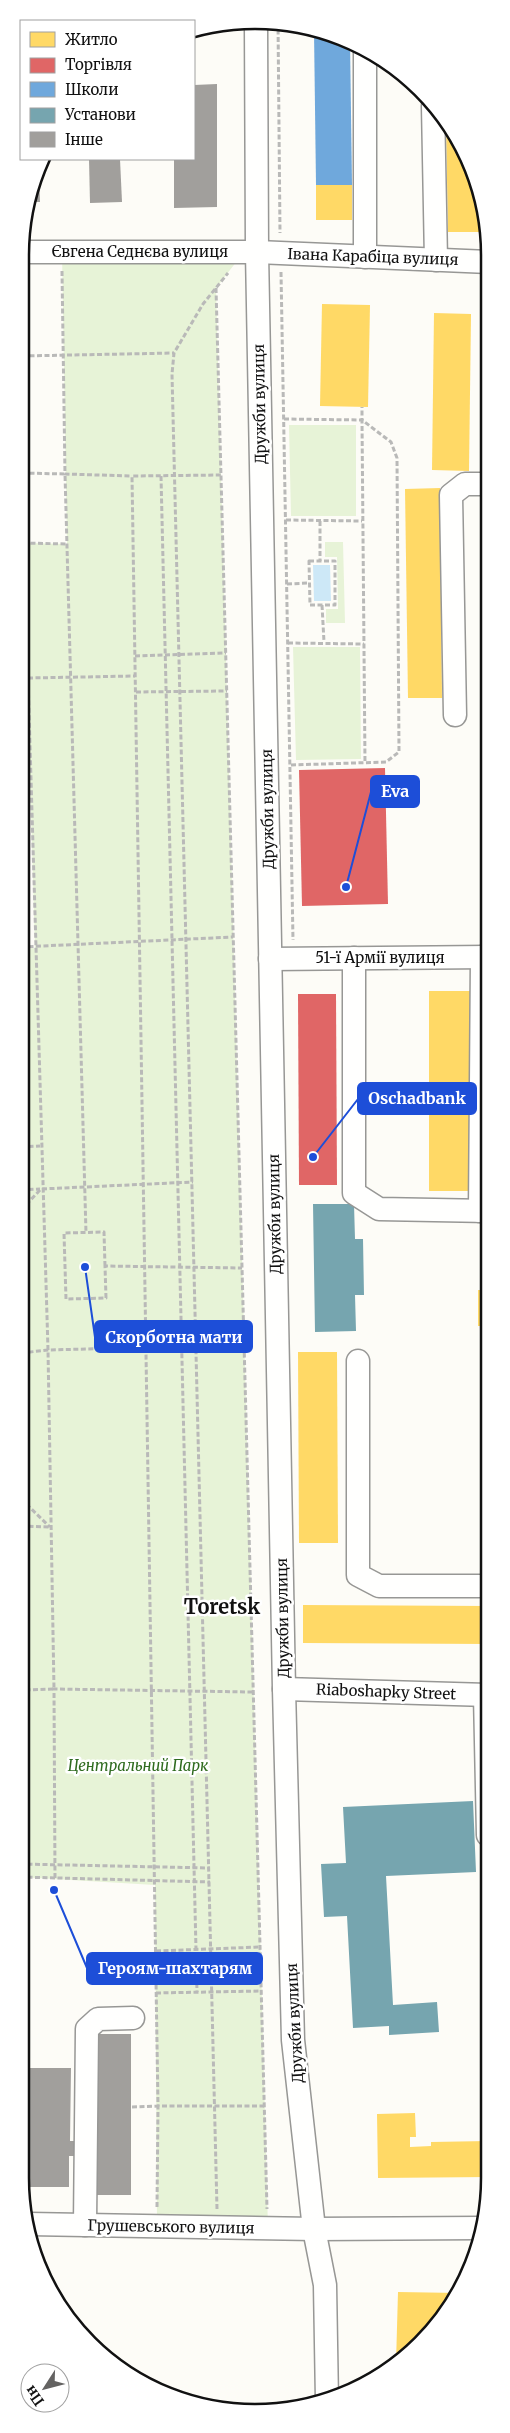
<svg xmlns="http://www.w3.org/2000/svg" width="510" height="2433" viewBox="0 0 510 2433" font-family="Merriweather,serif">
<style>
.green{fill:#e7f3d7}
.water{fill:#cde8f7}
.homes{fill:#ffd966}
.shops{fill:#e06666}
.schools{fill:#6fa8dc}
.public{fill:#76a5af}
.building{fill:#a19f9c}
.lines{fill:none;stroke-linecap:round;stroke-linejoin:round}
.minor-casing{stroke:#979795;stroke-width:25}
.path{stroke:#b9b9b8;stroke-width:3;stroke-dasharray:5 2.5;stroke-linecap:butt}
.minor{stroke:#fffffe;stroke-width:22}
.labels{text-anchor:middle;stroke-width:5;stroke-linejoin:round;paint-order:stroke}
.street-label{font-size:15px;fill:#111;stroke:#fff}
.park-label{font-size:15px;font-style:italic;fill:#2f6b1f;stroke:#fff}
.district-label{font-size:20px;font-weight:bold;fill:#111;stroke:#fff}
.rim{fill:none;stroke:#111;stroke-width:2.5}
.leader{fill:none;stroke:#1d4ed8;stroke-width:2}
.callout-dot{fill:#1d4ed8;stroke:#fff;stroke-width:2}
.callout{fill:#1d4ed8;stroke:#1d4ed8;stroke-width:2}
.callout-label{font-size:16px;text-anchor:middle;font-weight:bold;fill:#fff}
</style>
<rect width="100%" height="100%" fill="#fdfcf7"/>
<!-- green -->
<g class="green">
<path d="M62,252H244L216,288L268,2228L157,2226L155,1885L20,1877L21,949L35,948L23,543L67,544Z"/>
<path d="M289,425H356V516H291Z"/>
<path d="M343,542L345,623H326V609H338L337,557H325V542Z"/>
<path d="M293,647H360L361,759L296,760Z"/>
</g>
<!-- water -->
<path class="water" d="M313,565H330L331,601H314Z"/>
<!-- homes -->
<g class="homes">
<path d="M446,126L472,165L479,194V232H448Z"/>
<rect x="316" y="185" width="36" height="35"/>
<path d="M322,304L370,305L368,407L320,406Z"/>
<path d="M434,313L471,314L469,471L432,470Z"/>
<path d="M440,488L442,698H408L405,489Z"/>
<path d="M429,991H473L472,1191H429Z"/>
<rect x="478" y="1290" width="11" height="36"/>
<path d="M298,1352H337L338,1543H299Z"/>
<path d="M303,1605L488,1606V1644L303,1643Z"/>
<path d="M415,2113L416,2137H410V2147L431,2146V2142L488,2141V2177L378,2178L377,2114Z"/>
<path d="M398,2292L459,2293L410,2355L396,2363Z"/>
</g>
<!-- shops -->
<g class="shops">
<path d="M385,768L388,904L302,906L299,770Z"/>
<path d="M298,994H336L337,1185H299Z"/>
</g>
<!-- schools -->
<path class="schools" d="M314,31L350,41L352,185H316Z"/>
<!-- public -->
<g class="public">
<path d="M313,1204H354L355,1239H363L364,1295H355L356,1331L315,1332Z"/>
<path d="M21,1622H26L25,1717H20Z"/>
<path d="M473,1801L476,1872L386,1876L393,2005L437,2002L439,2032L389,2035V2026L353,2028L347,1916L324,1917L321,1864L346,1863L343,1807Z"/>
</g>
<!-- building -->
<g class="building">
<path d="M217,84V207L174,208V159H194V85Z"/>
<path d="M89,159H120L122,202L90,203Z"/>
<path d="M39,174L40,202H30L35,186Z"/>
<path d="M94,2034H131V2195H94V2156H69V2187H22L20,2068H71L70,2141H94Z"/>
</g>
<g class="lines">
<defs>
<g id="minor">
<path d="M256,24L257,252L284,1689L293,2040L314,2229L325,2285L327,2401"/>
<path d="M365,49V257"/>
<path d="M433,106L436,260"/>
<path d="M22,252H257L489,262"/>
<path d="M455,715L451,495L465,484H489"/>
<path d="M354,958V1193L379,1209L489,1211"/>
<path d="M270,959L489,957"/>
<path d="M480,1211L482,957"/>
<path d="M358,1361V1575L379,1586H488"/>
<path d="M284,1689L488,1695"/>
<path d="M485,1695L488,1835"/>
<path d="M29,2224L314,2229L481,2228"/>
<path d="M85,2225L87,2029L98,2019L133,2018"/>
</g>
</defs>
<!-- minor casing -->
<use href="#minor" class="minor-casing"/>
<!-- path -->
<g class="path">
<path d="M278,22L280,233"/>
<path d="M62,271L65,474L132,476"/>
<path d="M281,272L293,940"/>
<path d="M216,288L267,2209"/>
<path d="M22,356L174,353"/>
<path d="M284,419L362,420V407"/>
<path d="M22,473L65,474L86,1233"/>
<path d="M161,476L197,1992"/>
<path d="M286,520L362,521"/>
<path d="M320,521V561"/>
<path d="M22,543L28,678L48,1350L54,1689L25,1690"/>
<path d="M23,543L67,544"/>
<path d="M309,561H335V605H310Z"/>
<path d="M287,584L309,583"/>
<path d="M322,605L324,642"/>
<path d="M288,643L364,644"/>
<path d="M135,656L226,653"/>
<path d="M28,678L135,676"/>
<path d="M136,692L227,691"/>
<path d="M291,765L386,762L399,752L397,458L391,442L362,420L365,763"/>
<path d="M21,947L233,937"/>
<path d="M21,1147L40,1146"/>
<path d="M21,1190L40,1189"/>
<path d="M21,1210L41,1189L193,1182"/>
<path d="M105,1266L104,1232L64,1233L66,1299L106,1298L105,1266L242,1268"/>
<path d="M21,1353L48,1350L206,1346"/>
<path d="M21,1499L50,1527"/>
<path d="M21,1526L50,1527"/>
<path d="M20,1864L210,1868"/>
<path d="M20,1877L210,1882"/>
<path d="M55,1878L54,1689L253,1692"/>
<path d="M156,1951L260,1947"/>
<path d="M156,1993L261,1991"/>
<path d="M132,2107L158,2106L132,476L221,475"/>
<path d="M157,2207L158,2106H264"/>
<path d="M217,2209L172,374L174,353L203,304L228,273"/>
</g>
<!-- minor -->
<use href="#minor" class="minor"/>
</g>
<g class="labels">
<!-- street labels -->
<g class="street-label">
<text x="140" y="257">Євгена Седнєва вулиця</text>
<text transform="translate(373 257) rotate(2)" y="5">Івана Карабіца вулиця</text>
<text transform="translate(260 404) rotate(-91)" y="5">Дружби вулиця</text>
<text transform="translate(268 809) rotate(-91)" y="5">Дружби вулиця</text>
<text x="380" y="963">51-ї Армії вулиця</text>
<text transform="translate(275 1214) rotate(-91)" y="5">Дружби вулиця</text>
<text transform="translate(283 1618) rotate(-91)" y="5">Дружби вулиця</text>
<text transform="translate(386 1692) rotate(2)" y="5">Riaboshapky Street</text>
<text transform="translate(295 2023) rotate(-93)" y="5">Дружби вулиця</text>
<text transform="translate(171 2227) rotate(1)" y="5">Грушевського вулиця</text>
</g>
<!-- park labels -->
<g class="park-label">
<text x="138" y="1771">Центральний Парк</text>
</g>
<!-- district labels -->
<g class="district-label">
<text x="222" y="1614">Toretsk</text>
</g>
</g>
<!-- crop -->
<path d="M0 0H510V2433H0ZM255 29H255A226 226 0 0 1 481 255V2178A226 226 0 0 1 255 2404H255A226 226 0 0 1 29 2178V255A226 226 0 0 1 255 29Z" fill="#fff" fill-rule="evenodd"/>
<path class="rim" d="M255 29H255A226 226 0 0 1 481 255V2178A226 226 0 0 1 255 2404H255A226 226 0 0 1 29 2178V255A226 226 0 0 1 255 29Z"/>
<!-- callouts -->
<path class="leader" d="M346 887L371 792M313 1157L358 1099M85 1267L95 1337M54 1890L87 1968"/>
<g class="callout-dot">
<circle cx="346" cy="887" r="5"/>
<circle cx="313" cy="1157" r="5"/>
<circle cx="85" cy="1267" r="5"/>
<circle cx="54" cy="1890" r="5"/>
</g>
<g class="callout">
<rect x="371" y="776" width="48" height="31" rx="5"/>
<rect x="358" y="1083" width="118" height="31" rx="5"/>
<rect x="95" y="1321" width="157" height="31" rx="5"/>
<rect x="87" y="1953" width="175" height="31" rx="5"/>
</g>
<g class="callout-label">
<text x="395" y="797">Eva</text>
<text x="417" y="1104">Oschadbank</text>
<text x="174" y="1343">Скорботна мати</text>
<text x="175" y="1974">Героям-шахтарям</text>
</g>
<!-- legend -->
<rect x="20" y="20" width="175" height="140" fill="#ffffff" stroke="#a0a0a0"/>
<rect x="30" y="32" width="25" height="15" fill="#ffd966" stroke="#a0a0a0"/>
<text x="65" y="45" font-size="15" fill="#111111">Житло</text>
<rect x="30" y="58" width="25" height="15" fill="#e06666" stroke="#a0a0a0"/>
<text x="65" y="70" font-size="15" fill="#111111">Торгівля</text>
<rect x="30" y="82" width="25" height="15" fill="#6fa8dc" stroke="#a0a0a0"/>
<text x="65" y="95" font-size="15" fill="#111111">Школи</text>
<rect x="30" y="108" width="25" height="15" fill="#76a5af" stroke="#a0a0a0"/>
<text x="65" y="120" font-size="15" fill="#111111">Установи</text>
<rect x="30" y="132" width="25" height="15" fill="#a19f9c" stroke="#a0a0a0"/>
<text x="65" y="145" font-size="15" fill="#111111">Інше</text>
<!-- north arrow -->
<g transform="translate(45 2388) rotate(234)"><circle r="24" fill="#ffffff" stroke="#a0a0a0"/>
<path d="M0-4L9 19L0 12L-9 19Z" fill="#646362"/>
<text y="-8" font-size="14" font-weight="bold" text-anchor="middle" fill="#111111">Пн</text>
</g>
</svg>
